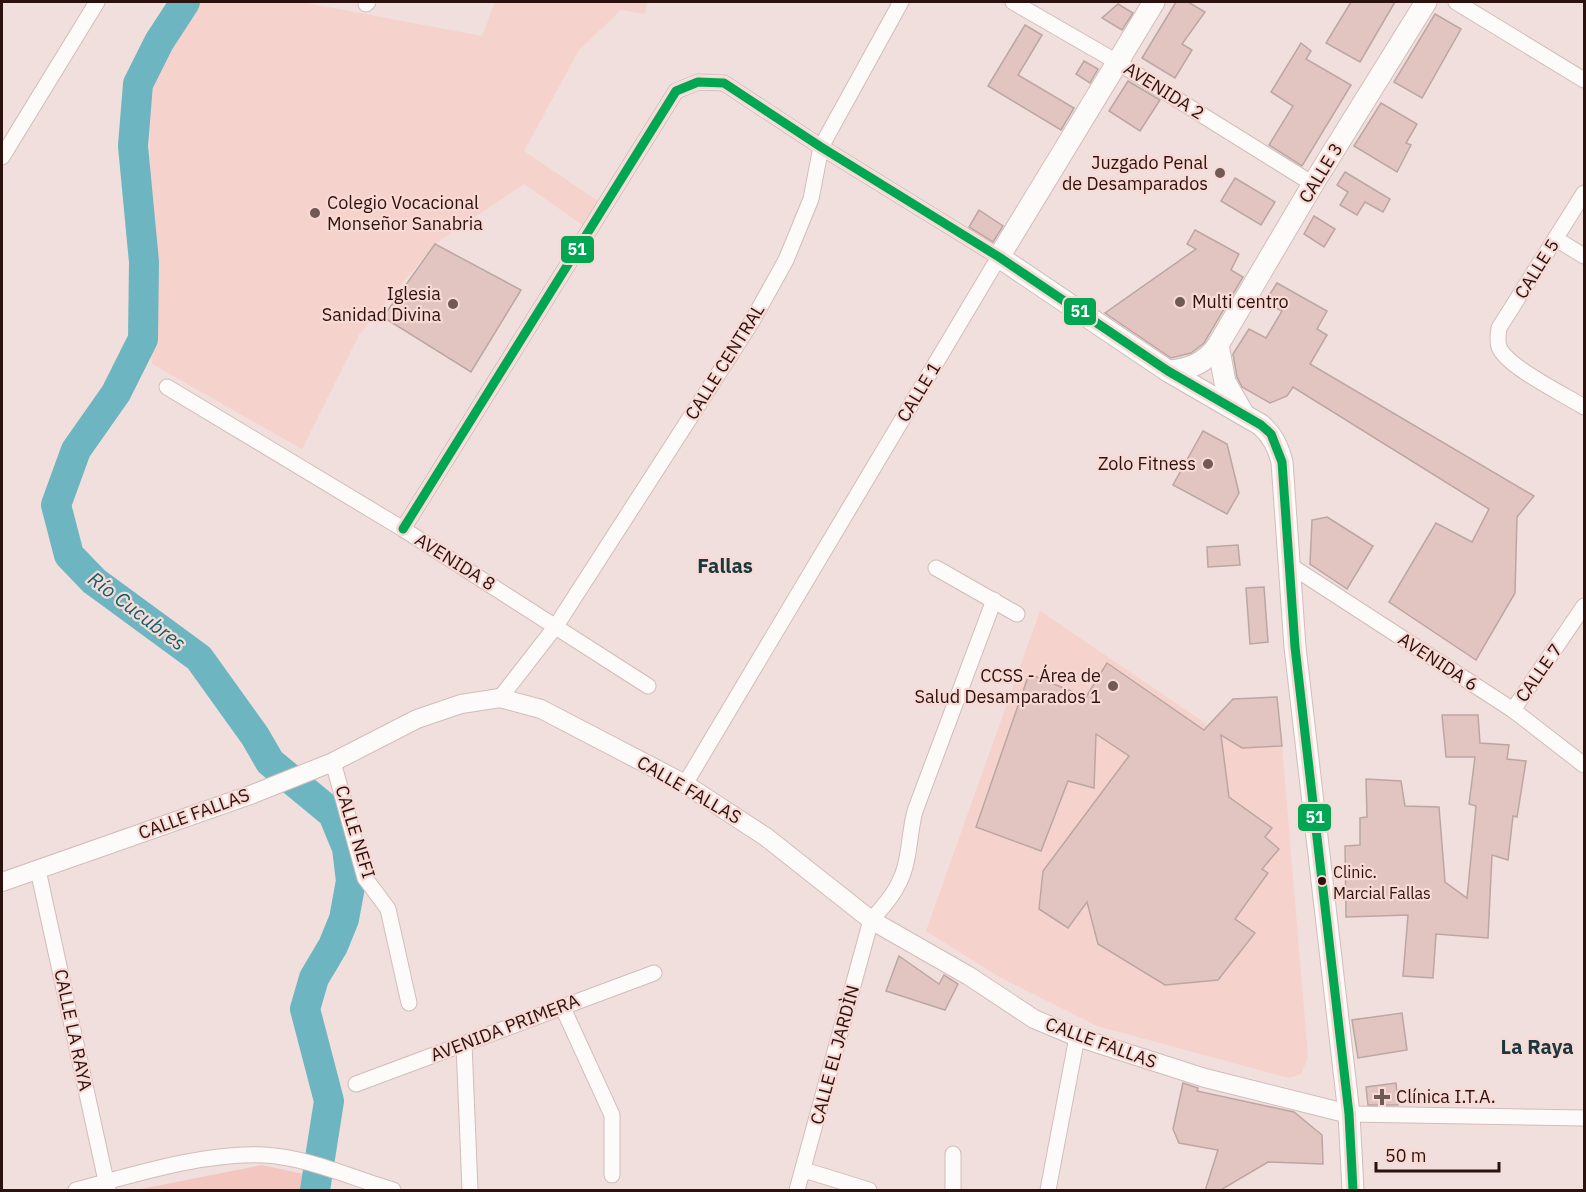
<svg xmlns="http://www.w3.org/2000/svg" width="1586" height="1192" viewBox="0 0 1586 1192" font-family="'IBM Plex Sans',sans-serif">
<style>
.built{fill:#f6d2cc}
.green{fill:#f3c7bf}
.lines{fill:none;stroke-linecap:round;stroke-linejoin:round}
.river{stroke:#6db5c0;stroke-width:30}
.building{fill:#e2c5c0;stroke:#bba6a3;stroke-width:1.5}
.minor-casing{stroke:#d1bdb9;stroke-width:17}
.tertiary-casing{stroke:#d1bdb9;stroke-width:20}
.secondary-casing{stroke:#d1bdb9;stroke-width:23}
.minor{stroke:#fdfafa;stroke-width:15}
.tertiary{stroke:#fdfafa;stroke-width:18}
.secondary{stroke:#fdfafa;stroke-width:21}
.bus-1-casing{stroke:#f8d9d4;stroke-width:14}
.bus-1{stroke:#00a651;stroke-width:9}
.poi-dot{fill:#715a56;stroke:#f8d9d4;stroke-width:2}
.bus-dot{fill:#2c120e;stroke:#f8d9d4;stroke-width:2}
.labels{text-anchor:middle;stroke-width:4.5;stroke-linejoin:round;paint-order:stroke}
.bus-label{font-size:16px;fill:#2c120e;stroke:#f8d9d4;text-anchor:start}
.street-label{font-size:18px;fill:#2c120e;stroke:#f8d9d4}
.poi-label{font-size:18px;fill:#2c120e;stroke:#f8d9d4;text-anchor:end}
.neighbourhood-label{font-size:20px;font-weight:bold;fill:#17393e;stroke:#f8d9d4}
.water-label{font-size:20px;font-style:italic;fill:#046370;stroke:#f8d9d4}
.line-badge{stroke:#f8d9d4;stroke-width:2}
.badge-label{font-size:16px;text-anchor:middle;font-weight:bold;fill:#fff}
</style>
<rect width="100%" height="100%" fill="#f0dfdc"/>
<!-- built -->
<g class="built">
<path d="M192,2H301L482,36L495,2H647L645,14L621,10L579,50L524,151L598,201L584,226L524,184L435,244L359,335L302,449L152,364L149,87L164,53Z"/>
<path d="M1040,611L1242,748L1282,746L1308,1057L1301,1074L1289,1078L1097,1026L1001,978L926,931Z"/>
</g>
<!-- green -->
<path class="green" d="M262,1165L313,1176L310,1190H136Z"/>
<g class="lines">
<!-- river -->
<path class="river" d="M185,2L159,42L138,84L133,146L144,262L143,339L116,393L76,450L56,505L69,555L94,581L199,658L255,736L270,762L333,814L347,848L351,881L344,919L333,946L314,978L305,1009L329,1101L315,1190"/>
</g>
<!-- building -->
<g class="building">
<path d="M1176,2H1188L1205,12L1182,44L1192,50L1175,78L1142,58Z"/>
<path d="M1351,2H1395L1360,62L1326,43Z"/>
<path d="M1118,4L1133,13L1122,30L1102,18Z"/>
<path d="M1435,14L1461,29L1422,98L1394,82Z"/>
<path d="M1025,25L1042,35L1018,75L1074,108L1061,130L988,86Z"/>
<path d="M1301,43L1311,51L1306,59L1351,85L1302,166L1269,145L1293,106L1271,92Z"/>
<path d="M1084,61L1098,69L1090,83L1076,74Z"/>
<path d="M1128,81L1160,100L1140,131L1109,111Z"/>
<path d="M1381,103L1417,124L1406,143L1411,145L1397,172L1354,146Z"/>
<path d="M1345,172L1390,199L1383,212L1365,202L1357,215L1340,205L1348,192L1337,185Z"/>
<path d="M1235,178L1275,202L1261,225L1221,201Z"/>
<path d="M979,210L1003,226L993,242L969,227Z"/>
<path d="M1314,216L1335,229L1324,247L1304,234Z"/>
<path d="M1195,230L1239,254L1231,270L1243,277L1204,343L1191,353L1171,358L1105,313L1196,249L1187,244Z"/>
<path d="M435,244L521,290L471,372L383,317Z"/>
<path d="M1277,283L1327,311L1317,329L1327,335L1310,364L1534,496L1517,517L1515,593L1476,660L1389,602L1436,523L1472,542L1489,509L1293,387L1287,396L1270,403L1242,387L1237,377L1233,354L1249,329L1266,338L1282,311L1265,302Z"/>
<path d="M1203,431L1227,444L1239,493L1227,514L1173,485Z"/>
<path d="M1327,517L1373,546L1347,589L1310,564L1312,520Z"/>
<path d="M1238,545L1240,565L1208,567L1207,547Z"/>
<path d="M1264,587L1268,642L1250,644L1246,588Z"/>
<path d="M1107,663L1204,730L1233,699L1277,697L1282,746L1242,748L1221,735L1229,797L1272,828L1265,837L1279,849L1262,869L1268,873L1235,919L1255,933L1218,980L1165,985L1098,944L1087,902L1068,928L1039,909L1043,871L1129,756L1096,734L1094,788L1068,781L1041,851L976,827L1029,674L1086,697Z"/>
<path d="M1442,715H1478L1480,743L1509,745L1507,759L1526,761L1517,817L1513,816L1508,860L1492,855L1488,938L1436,934L1433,978L1403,976L1408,915L1346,917L1345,846L1360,845V818L1367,817L1366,779L1401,781L1405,806L1439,807L1445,882L1467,898L1476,806L1469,804L1475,757H1446Z"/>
<path d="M899,956L939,984L944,975L958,984L945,1010L886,991Z"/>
<path d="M1402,1013L1407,1050L1358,1058L1352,1020Z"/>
<path d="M1183,1083L1198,1088L1197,1091L1294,1112L1322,1135L1323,1164L1268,1162L1219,1191H1205L1218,1150L1179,1143L1173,1129Z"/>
<path d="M1396,1083L1398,1105H1368L1366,1087Z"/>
</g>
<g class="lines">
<defs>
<g id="minor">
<path d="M1013,2L1117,62L1313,184"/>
<path d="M1456,2L1584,80"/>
<path d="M366,4L368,2"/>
<path d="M2,157L97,2"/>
<path d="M1584,193L1499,328C1498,335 1497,341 1499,347C1507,367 1565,395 1584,407"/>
<path d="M1556,239L1584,256"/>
<path d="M167,387L403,529L648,686"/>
<path d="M403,529L676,91L698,82L724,83L821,147L999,257L685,784"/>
<path d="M1288,564L1513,710L1584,765"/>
<path d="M936,568L1017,614"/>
<path d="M500,698L556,626L751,323L786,260L811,199L821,147L901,2"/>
<path d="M1513,710L1584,606"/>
<path d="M333,762L365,878L388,909L409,1003"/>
<path d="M38,870L108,1190"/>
<path d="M562,1006L612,1115V1175"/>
<path d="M464,1044L470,1190"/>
<path d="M356,1084L654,973"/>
<path d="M1349,1114L1584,1118"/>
<path d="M953,1154V1190"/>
<path d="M804,1170L869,1190"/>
<path d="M76,1190C133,1175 205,1152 264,1155C307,1157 352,1178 393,1190"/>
<path d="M797,1190L871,920C886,904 899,889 905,867C910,849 910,829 915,811L994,600"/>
<path d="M1048,1190L1077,1037"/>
</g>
<path id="tertiary" d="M2,882L253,794L333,762L417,719L461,704L500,698L541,709L685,784L766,837L871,920L969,976L1034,1019L1077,1037L1205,1078L1349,1114"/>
<g id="secondary">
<path d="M1154,2L999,257L1168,371L1261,425C1273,436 1278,447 1282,462L1295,647L1349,1114L1353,1190"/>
<path d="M1218,345L1225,382L1243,413"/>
<path d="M1168,371C1189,370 1206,363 1218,345L1313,184L1426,2"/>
</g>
</defs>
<!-- minor casing -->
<use href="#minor" class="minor-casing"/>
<!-- tertiary casing -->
<use href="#tertiary" class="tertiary-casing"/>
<!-- secondary casing -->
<use href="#secondary" class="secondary-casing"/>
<!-- minor -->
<use href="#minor" class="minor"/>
<!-- tertiary -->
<use href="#tertiary" class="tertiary"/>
<!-- secondary -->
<use href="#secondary" class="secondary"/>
<defs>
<path id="bus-1" d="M403,529L676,91L698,82L724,83L821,147L999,257L1168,371L1261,425L1271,434L1282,462L1295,647L1349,1114L1353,1190"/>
</defs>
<!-- bus-1 casing -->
<use href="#bus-1" class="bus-1-casing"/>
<!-- bus-1 -->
<use href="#bus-1" class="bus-1"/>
</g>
<!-- markers -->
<g class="poi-dot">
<circle cx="1220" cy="173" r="6"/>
<circle cx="315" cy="213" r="6"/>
<circle cx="1180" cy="302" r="6"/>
<circle cx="453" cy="304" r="6"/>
<circle cx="1208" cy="464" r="6"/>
<circle cx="1113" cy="686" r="6"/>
<path d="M1379 1088h6v6h6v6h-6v6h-6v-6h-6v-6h6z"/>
</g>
<circle class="bus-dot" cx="1322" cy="881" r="5"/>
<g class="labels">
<!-- bus labels -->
<g class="bus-label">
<text x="1333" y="878">Clinic.<tspan x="1333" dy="21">Marcial Fallas</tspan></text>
</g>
<!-- street labels -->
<g class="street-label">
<text transform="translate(1164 91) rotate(32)" y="6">AVENIDA 2</text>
<text transform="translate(1321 173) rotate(-59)" y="6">CALLE 3</text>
<text transform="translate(1537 269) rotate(-58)" y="6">CALLE 5</text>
<text transform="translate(725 362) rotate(-58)" y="6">CALLE CENTRAL</text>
<text transform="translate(919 392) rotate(-59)" y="6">CALLE 1</text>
<text transform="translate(455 562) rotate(32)" y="6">AVENIDA 8</text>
<text transform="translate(1438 662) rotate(33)" y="6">AVENIDA 6</text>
<text transform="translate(1539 673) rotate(-55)" y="6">CALLE 7</text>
<text transform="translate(689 790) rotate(30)" y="6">CALLE FALLAS</text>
<text transform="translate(194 814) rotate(-20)" y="6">CALLE FALLAS</text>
<text transform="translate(355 832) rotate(73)" y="6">CALLE NEFI</text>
<text transform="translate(505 1028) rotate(-21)" y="6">AVENIDA PRIMERA</text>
<text transform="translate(73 1030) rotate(78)" y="6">CALLE LA RAYA</text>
<text transform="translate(1101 1043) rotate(20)" y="6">CALLE FALLAS</text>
<text transform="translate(835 1055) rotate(-75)" y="6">CALLE EL JARDÌN</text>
</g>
<!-- poi labels -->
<g class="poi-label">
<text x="1208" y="169">Juzgado Penal<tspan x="1208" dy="21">de Desamparados</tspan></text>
<text x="327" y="209" text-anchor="start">Colegio Vocacional<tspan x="327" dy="21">Monseñor Sanabria</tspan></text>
<text x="441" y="300">Iglesia<tspan x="441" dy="21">Sanidad Divina</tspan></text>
<text x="1192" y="308" text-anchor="start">Multi centro</text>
<text x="1196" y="470">Zolo Fitness</text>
<text x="1101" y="682">CCSS - Área de<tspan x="1101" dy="21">Salud Desamparados 1</tspan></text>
<text x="1396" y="1103" text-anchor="start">Clínica I.T.A.</text>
</g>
<!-- neighbourhood labels -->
<g class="neighbourhood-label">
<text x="725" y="573">Fallas</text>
<text x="1537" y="1054">La Raya</text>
</g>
<!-- water labels -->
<g class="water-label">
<text transform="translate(137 611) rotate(37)" y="7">Río Cucubres</text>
</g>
</g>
<g class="line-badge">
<rect x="560" y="235" width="35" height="29" rx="6" fill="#00a651"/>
<rect x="1063" y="297" width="34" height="29" rx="6" fill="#00a651"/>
<rect x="1297" y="803" width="35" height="29" rx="6" fill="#00a651"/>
</g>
<g class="badge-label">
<text x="577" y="255">51</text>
<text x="1080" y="317">51</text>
<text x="1315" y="823">51</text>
</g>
<!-- border -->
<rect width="1586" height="1192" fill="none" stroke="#2c120e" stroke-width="6"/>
<!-- scale -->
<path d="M1376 1162v9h123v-9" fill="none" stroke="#2c120e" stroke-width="3"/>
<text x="1385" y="1162" font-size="18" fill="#2c120e" stroke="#f8d9d4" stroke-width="4.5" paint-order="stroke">50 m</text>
</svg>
